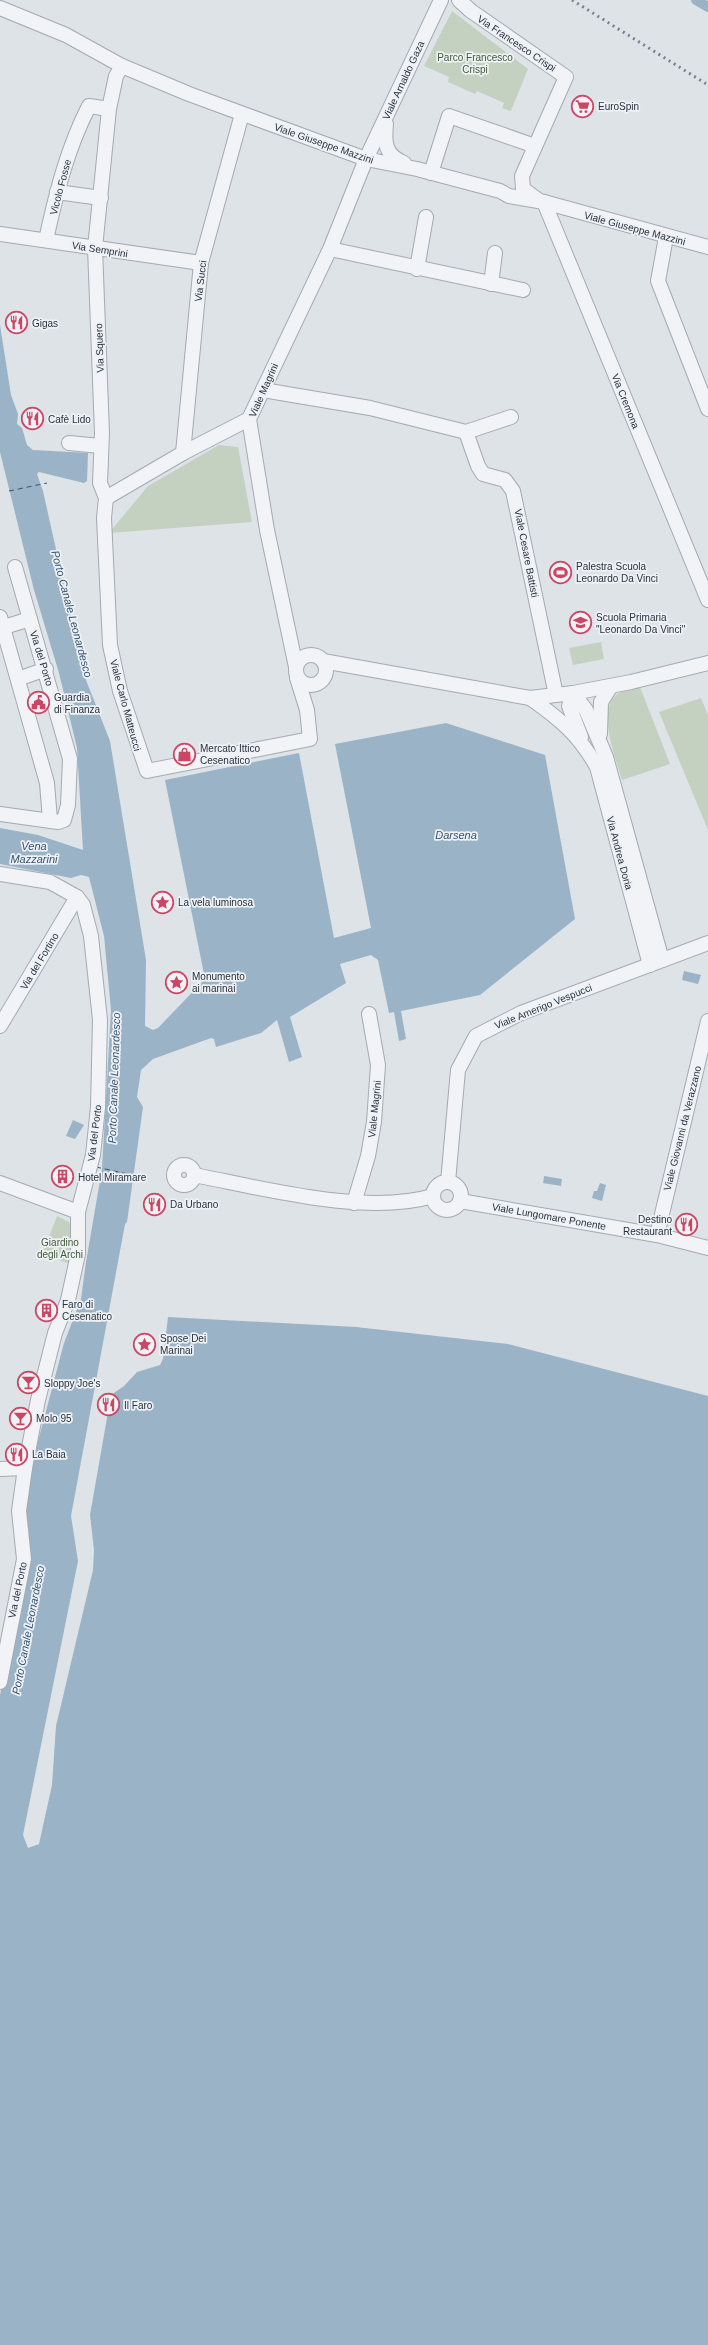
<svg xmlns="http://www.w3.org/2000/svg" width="708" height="2345" viewBox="0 0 708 2345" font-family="Helvetica,sans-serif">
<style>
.green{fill:#c5d1c0}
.water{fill:#9ab3c7}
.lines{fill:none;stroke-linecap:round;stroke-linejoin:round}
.canal{stroke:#9ab3c7;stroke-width:10}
.ferry{stroke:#335371;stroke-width:1;stroke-dasharray:5 4;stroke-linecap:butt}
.minor-casing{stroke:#a4aab2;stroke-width:16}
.minor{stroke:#f1f3f6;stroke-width:14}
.rail{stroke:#788391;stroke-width:3;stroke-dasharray:2 4;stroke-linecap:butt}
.labels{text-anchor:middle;stroke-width:3.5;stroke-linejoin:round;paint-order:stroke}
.street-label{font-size:10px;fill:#28313e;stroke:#eef1f5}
.park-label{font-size:10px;fill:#3f5a36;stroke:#eef1f5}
.poi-label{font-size:10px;fill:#28313e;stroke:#eef1f5;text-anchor:start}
.water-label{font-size:11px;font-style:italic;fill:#335371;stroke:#eef1f5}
</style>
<rect width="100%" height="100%" fill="#dee3e8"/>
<!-- green -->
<g class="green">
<path d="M452,11L528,69L511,111L502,108L504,103L477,91L475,94L448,82L449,77L424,66Z"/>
<path d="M219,445L238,447L252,522L109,533L148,486Z"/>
<path d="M601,642L604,659L573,665L569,648Z"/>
<path d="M640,687L670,764L622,780C616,759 595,707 619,693C624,689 633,689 640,687Z"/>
<path d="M701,698L708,715V830L659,712Z"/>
<path d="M57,1216L69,1222L74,1235L71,1264L42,1255Z"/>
</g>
<!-- water -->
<g class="water">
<path d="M0,325L11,395L18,414L17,424L22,428L27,445L33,450L88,453L87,481L84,483L39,472L37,474L43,491L84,675L110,741L146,960L145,1026L153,1030L158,1028L205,979L165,780L299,753L334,938L371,928L335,744L446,723L545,755L575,919L480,995L401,1011L406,1039L399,1041L394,1012L389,1013L378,960L371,955L340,964L346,983L290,1017L302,1057L289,1062L277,1020L261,1033L216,1047L214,1039L211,1038L153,1059L141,1070L137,1097L143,1107L127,1222L125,1224L71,1516L78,1561L23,1835L28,1848L39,1844L52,1785L56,1726L93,1570L94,1550L90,1515L111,1395L124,1386L137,1372L160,1365L163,1359L168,1317L356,1327L508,1344L708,1396V2345H0V1695L30,1557L24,1511L37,1445L64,1343L81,1299L86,1262L102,1169L111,1010L104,936L89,877L81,875L71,878L0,864V828L38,835L83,850L77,748L59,673L34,590L0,452Z"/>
<path d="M684,971L701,975L698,984L682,980Z"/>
<path d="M73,1120L84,1125L75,1139L66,1136Z"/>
<path d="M544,1176L562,1179L561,1186L543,1183Z"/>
<path d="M600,1183L606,1185L602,1201L592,1198L594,1191H597Z"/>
</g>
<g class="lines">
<!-- canal -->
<path class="canal" d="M696,0L708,7"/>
<!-- ferry -->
<g class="ferry">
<path d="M9,491L47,483"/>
<path d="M96,1167L137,1176"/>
</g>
<defs>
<g id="minor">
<path d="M459,0L471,11L566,77L522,176L523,189L538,200"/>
<path d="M0,8L66,35L122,66L189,94L366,159L417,169L500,191L509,196L544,202L708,247"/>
<path d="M122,66L116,76L109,109L95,248L102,433L100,483L106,498L104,518L110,645L120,691L147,771L310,739L307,710L297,678"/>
<path d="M386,124C384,143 385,155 404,163"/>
<path d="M431,173L449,116L535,146"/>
<path d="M57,192L101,198"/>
<path d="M544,202L708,600"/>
<path d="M0,234L201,263"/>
<path d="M666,237L658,281L708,409"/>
<path d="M46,240C56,194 67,149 89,106L109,109"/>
<path d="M330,249L523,290"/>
<path d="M417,269L426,217"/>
<path d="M491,284L495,253"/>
<path d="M263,390L370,408L466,432L511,417"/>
<path d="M466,432L478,466L483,474L505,480L513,491L556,695"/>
<path d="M69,443L100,446"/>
<path d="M183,453L201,263L242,114"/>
<path d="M106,498L183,453L249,419"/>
<path d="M0,617L47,783L50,820"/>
<path d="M4,627L30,619"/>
<circle cx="311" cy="670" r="15"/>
<path d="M323,661L530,698L573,693L631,682L708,663"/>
<path d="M296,667L267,530L249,419L330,249L366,159L441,0"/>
<path d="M18,679L46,669"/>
<path d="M573,693L586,710L606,757L662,960"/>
<path d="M573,693L569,706L581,737"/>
<path d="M530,698C560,719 579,735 597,767L650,965"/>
<path d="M600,734L601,702L611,686"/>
<path d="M0,814L58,822L64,820L68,805L70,759L15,567"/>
<path d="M0,874L50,882L77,897L83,905L91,936L100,1020L98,1107L93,1155L78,1212V1254L68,1300L55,1333L38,1400L25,1468L19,1511L24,1559L0,1682"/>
<path d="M0,1026L77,897"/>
<circle cx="184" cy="1175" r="10"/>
<path d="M194,1175C263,1188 365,1216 433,1196"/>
<path d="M448,1182L458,1070L476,1036L521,1013L708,943"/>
<circle cx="447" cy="1196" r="14"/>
<path d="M0,1183L78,1212"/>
<path d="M460,1201L657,1235L708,1248"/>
<path d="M354,1203L368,1156L374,1122L378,1065L369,1014"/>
<path d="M657,1235L708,1021"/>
<path d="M0,1469L25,1468"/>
</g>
</defs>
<!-- minor casing -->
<use href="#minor" class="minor-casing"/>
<!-- minor -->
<use href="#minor" class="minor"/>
<!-- rail -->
<path class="rail" d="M572,0L708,85"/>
</g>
<!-- icons -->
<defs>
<symbol id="supermarket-ring" viewBox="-11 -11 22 22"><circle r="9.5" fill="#eef1f5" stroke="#cb4662" stroke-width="1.5"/><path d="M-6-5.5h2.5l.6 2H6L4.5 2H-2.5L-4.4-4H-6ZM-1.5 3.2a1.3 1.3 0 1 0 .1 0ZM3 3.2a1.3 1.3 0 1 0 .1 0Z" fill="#cb4662"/></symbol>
<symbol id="restaurant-ring" viewBox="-11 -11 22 22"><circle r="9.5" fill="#eef1f5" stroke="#cb4662" stroke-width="1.5"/><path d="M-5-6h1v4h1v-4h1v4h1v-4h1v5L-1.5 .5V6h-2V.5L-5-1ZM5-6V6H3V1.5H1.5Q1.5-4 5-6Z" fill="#cb4662"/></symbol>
<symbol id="stadium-ring" viewBox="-11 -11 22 22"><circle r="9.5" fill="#eef1f5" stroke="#cb4662" stroke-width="1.5"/><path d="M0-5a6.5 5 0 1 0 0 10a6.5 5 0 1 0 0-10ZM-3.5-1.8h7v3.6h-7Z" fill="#cb4662"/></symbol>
<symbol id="school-ring" viewBox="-11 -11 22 22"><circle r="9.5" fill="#eef1f5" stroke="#cb4662" stroke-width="1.5"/><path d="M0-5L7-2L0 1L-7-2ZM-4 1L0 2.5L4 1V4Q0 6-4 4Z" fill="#cb4662"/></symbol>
<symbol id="civic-ring" viewBox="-11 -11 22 22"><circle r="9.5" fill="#eef1f5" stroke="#cb4662" stroke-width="1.5"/><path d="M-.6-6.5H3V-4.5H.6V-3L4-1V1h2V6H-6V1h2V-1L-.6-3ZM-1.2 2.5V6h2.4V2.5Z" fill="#cb4662"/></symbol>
<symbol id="shop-ring" viewBox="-11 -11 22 22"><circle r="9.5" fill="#eef1f5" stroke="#cb4662" stroke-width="1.5"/><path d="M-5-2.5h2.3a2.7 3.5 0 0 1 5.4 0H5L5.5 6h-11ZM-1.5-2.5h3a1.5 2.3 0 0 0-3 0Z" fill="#cb4662"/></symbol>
<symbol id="sight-ring" viewBox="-11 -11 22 22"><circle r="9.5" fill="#eef1f5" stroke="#cb4662" stroke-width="1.5"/><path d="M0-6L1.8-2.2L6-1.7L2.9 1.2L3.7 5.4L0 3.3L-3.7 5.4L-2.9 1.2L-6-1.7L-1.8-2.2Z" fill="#cb4662"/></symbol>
<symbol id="building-ring" viewBox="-11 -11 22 22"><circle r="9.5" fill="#eef1f5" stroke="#cb4662" stroke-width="1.5"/><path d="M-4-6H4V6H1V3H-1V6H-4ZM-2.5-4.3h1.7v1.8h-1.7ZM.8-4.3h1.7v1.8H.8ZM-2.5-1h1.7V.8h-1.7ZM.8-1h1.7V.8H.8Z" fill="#cb4662"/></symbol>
<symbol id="bar-ring" viewBox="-11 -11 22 22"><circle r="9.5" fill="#eef1f5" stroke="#cb4662" stroke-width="1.5"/><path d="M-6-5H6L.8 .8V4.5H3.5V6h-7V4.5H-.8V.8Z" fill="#cb4662"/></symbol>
</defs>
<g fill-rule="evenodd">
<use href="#supermarket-ring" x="570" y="94" width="25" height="25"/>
<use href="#restaurant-ring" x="4" y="310" width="25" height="25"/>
<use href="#restaurant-ring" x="20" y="406" width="25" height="25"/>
<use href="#stadium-ring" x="548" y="560" width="25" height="25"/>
<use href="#school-ring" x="568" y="610" width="25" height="25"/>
<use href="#civic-ring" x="26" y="690" width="25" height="25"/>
<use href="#shop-ring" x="172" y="742" width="25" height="25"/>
<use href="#sight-ring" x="150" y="890" width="25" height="25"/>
<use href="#sight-ring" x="164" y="970" width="25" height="25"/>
<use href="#building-ring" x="50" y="1164" width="25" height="25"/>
<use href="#restaurant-ring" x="142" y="1192" width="25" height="25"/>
<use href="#restaurant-ring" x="674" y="1212" width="25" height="25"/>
<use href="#building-ring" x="34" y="1298" width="25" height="25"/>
<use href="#sight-ring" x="132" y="1332" width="25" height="25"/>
<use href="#bar-ring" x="16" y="1370" width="25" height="25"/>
<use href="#restaurant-ring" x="96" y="1392" width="25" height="25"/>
<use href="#bar-ring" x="8" y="1406" width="25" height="25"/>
<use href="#restaurant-ring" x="4" y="1442" width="25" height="25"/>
</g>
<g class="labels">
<!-- street labels -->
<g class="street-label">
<text transform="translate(517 43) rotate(34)" y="4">Via Francesco Crispi</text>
<text transform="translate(403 80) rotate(-65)" y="4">Viale Arnaldo Gaza</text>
<text transform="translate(324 143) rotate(19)" y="4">Viale Giuseppe Mazzini</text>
<text transform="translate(60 187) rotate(-75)" y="4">Vicolo Fosse</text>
<text transform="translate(635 228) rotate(15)" y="4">Viale Giuseppe Mazzini</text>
<text transform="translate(100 249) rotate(9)" y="4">Via Semprini</text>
<text transform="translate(200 281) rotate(-83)" y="4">Via Succi</text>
<text transform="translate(99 348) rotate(-92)" y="4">Via Squero</text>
<text transform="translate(263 390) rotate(-66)" y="4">Viale Magrini</text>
<text transform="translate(626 401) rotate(68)" y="4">Via Cremona</text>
<text transform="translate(527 553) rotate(79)" y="4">Viale Cesare Battisti</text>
<text transform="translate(42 658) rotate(73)" y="4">Via del Porto</text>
<text transform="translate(126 705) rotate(75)" y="4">Viale Carlo Matteucci</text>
<text transform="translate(620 853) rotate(75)" y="4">Via Andrea Doria</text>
<text transform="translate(39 961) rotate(-59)" y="4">Via del Fortino</text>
<text transform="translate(543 1006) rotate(-22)" y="4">Viale Amerigo Vespucci</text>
<text transform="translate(374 1109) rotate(-84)" y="4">Viale Magrini</text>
<text transform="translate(682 1128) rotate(-76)" y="4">Viale Giovanni da Verazzano</text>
<text transform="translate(94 1133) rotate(-83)" y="4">Via del Porto</text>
<text transform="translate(549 1216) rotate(10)" y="4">Viale Lungomare Ponente</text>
<text transform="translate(17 1590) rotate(-78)" y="4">Via del Porto</text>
</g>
<!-- park labels -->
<g class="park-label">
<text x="475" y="61">Parco Francesco<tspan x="475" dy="12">Crispi</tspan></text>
<text x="60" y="1246">Giardino<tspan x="60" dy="12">degli Archi</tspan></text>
</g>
<!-- poi labels -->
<g class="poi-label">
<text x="598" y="110">EuroSpin</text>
<text x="32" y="327">Gigas</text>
<text x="48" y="423">Cafè Lido</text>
<text x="576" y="570">Palestra Scuola<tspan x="576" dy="12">Leonardo Da Vinci</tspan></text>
<text x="596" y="621">Scuola Primaria<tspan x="596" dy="12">"Leonardo Da Vinci"</tspan></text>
<text x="54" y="701">Guardia<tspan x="54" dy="12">di Finanza</tspan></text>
<text x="200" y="752">Mercato Ittico<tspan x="200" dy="12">Cesenatico</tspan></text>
<text x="178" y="906">La vela luminosa</text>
<text x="192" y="980">Monumento<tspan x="192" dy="12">ai marinai</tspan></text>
<text x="78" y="1181">Hotel Miramare</text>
<text x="170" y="1208">Da Urbano</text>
<text x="672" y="1223" text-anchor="end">Destino<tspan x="672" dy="12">Restaurant</tspan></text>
<text x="62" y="1308">Faro di<tspan x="62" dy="12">Cesenatico</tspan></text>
<text x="160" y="1342">Spose Dei<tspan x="160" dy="12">Marinai</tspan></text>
<text x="44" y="1387">Sloppy Joe's</text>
<text x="124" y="1409">Il Faro</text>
<text x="36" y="1422">Molo 95</text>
<text x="32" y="1458">La Baia</text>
</g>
<!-- water labels -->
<g class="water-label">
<text transform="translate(72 614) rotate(75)" y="4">Porto Canale Leonardesco</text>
<text x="456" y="839">Darsena</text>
<text x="34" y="850">Vena<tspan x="34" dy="13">Mazzarini</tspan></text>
<text transform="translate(114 1078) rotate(-88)" y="4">Porto Canale Leonardesco</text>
<text transform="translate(28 1630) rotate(-79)" y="4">Porto Canale Leonardesco</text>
</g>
</g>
</svg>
